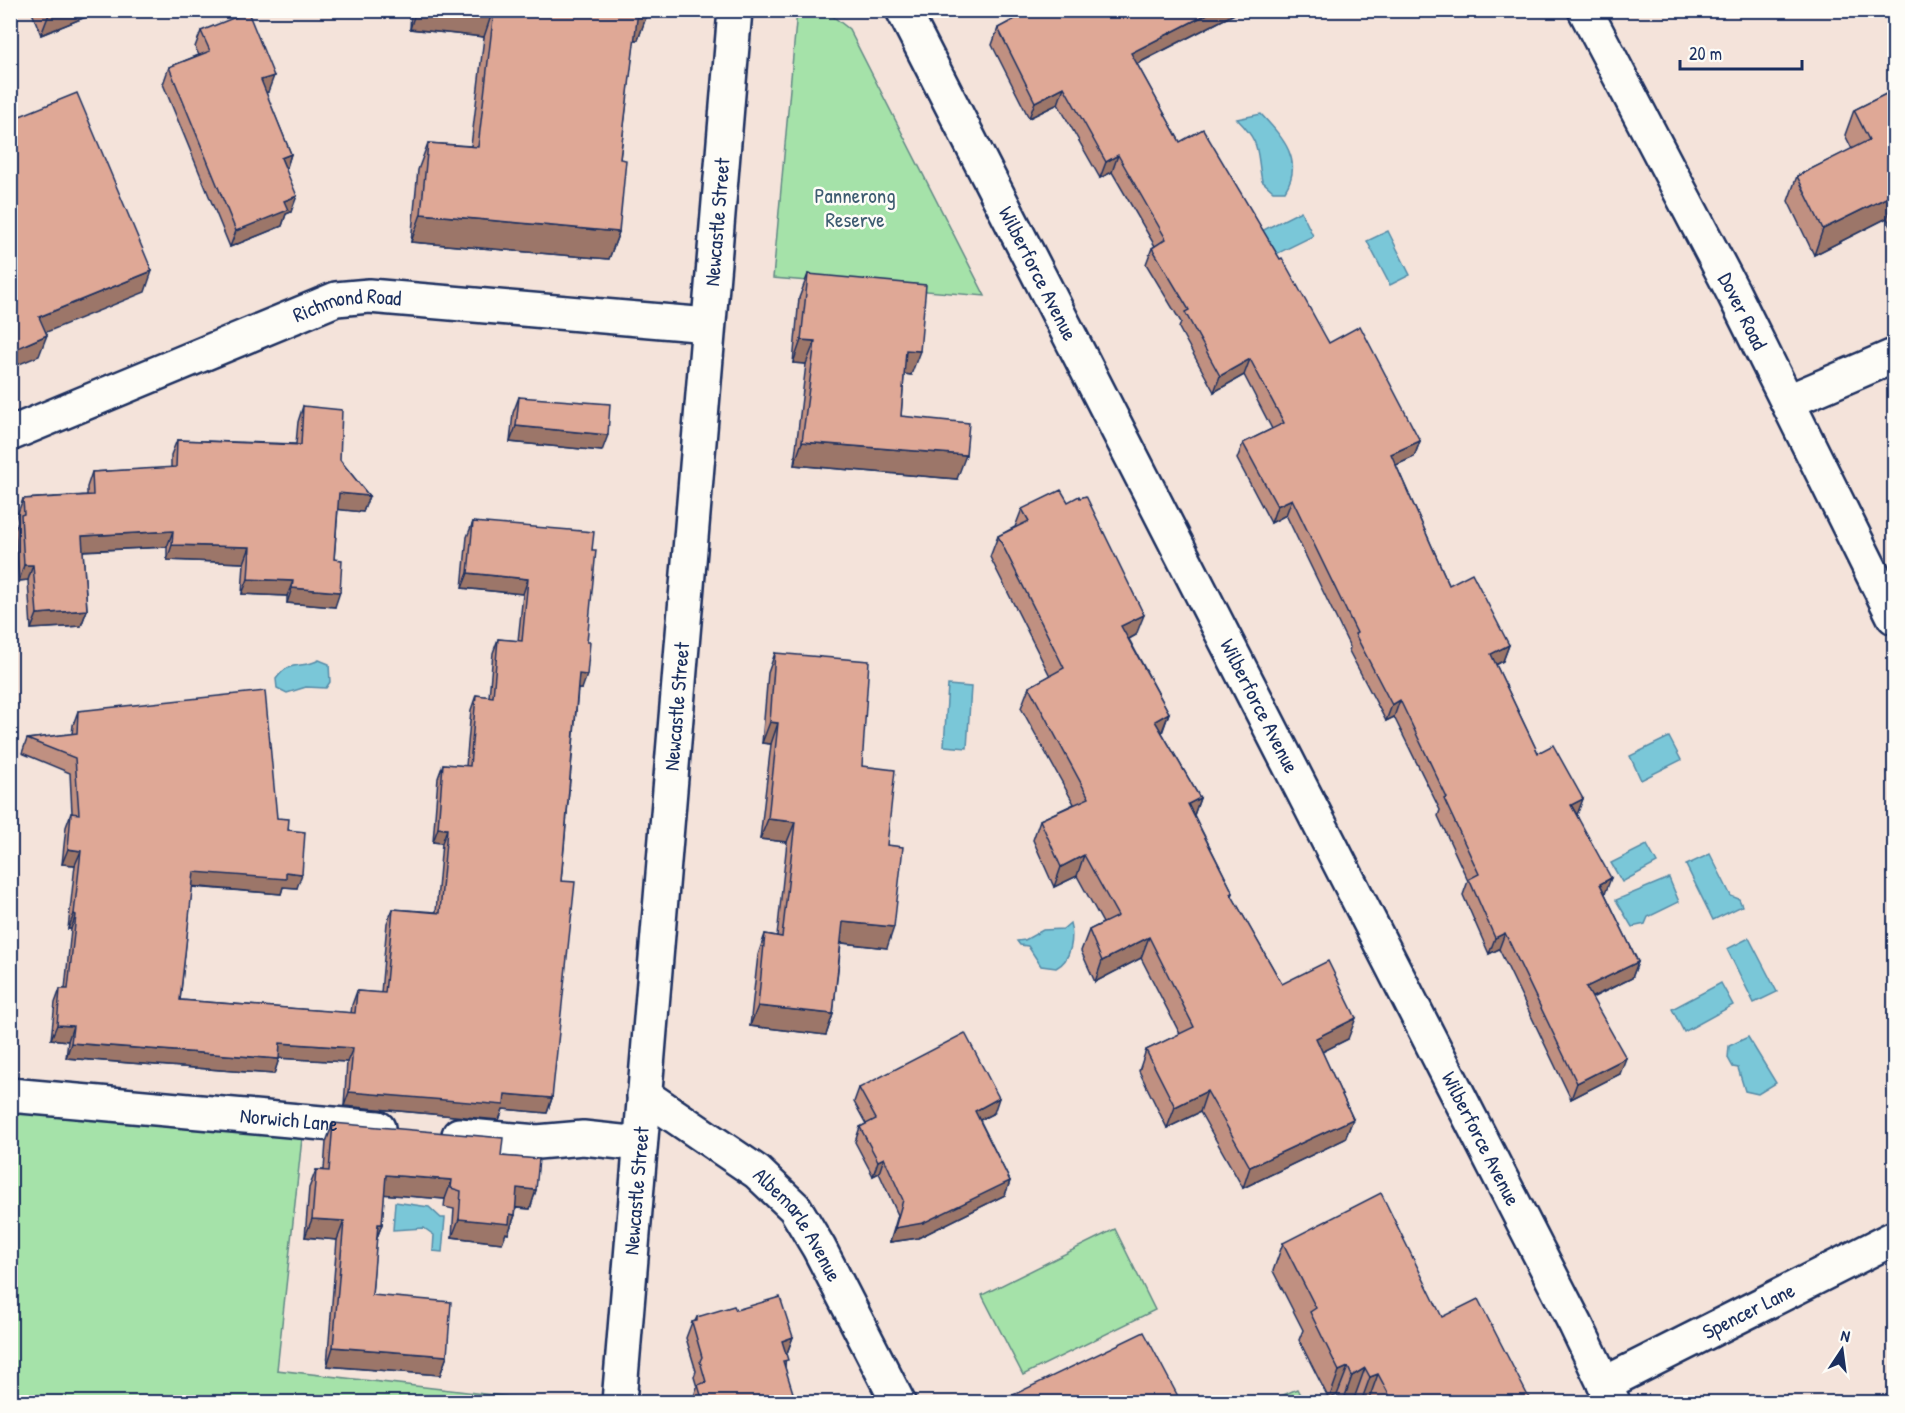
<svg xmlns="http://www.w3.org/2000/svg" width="1905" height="1413" viewBox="0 0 1905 1413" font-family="'Patrick Hand',sans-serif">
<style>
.green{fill:#a5e2a9;stroke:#608884;stroke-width:1.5}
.water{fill:#7ac7d8;stroke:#548aa7;stroke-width:1.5}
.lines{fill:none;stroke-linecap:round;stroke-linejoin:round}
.street-casing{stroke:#1b2f5e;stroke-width:38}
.secondary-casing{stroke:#1b2f5e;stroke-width:38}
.street{stroke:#fdfcf7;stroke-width:33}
.secondary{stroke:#fdfcf7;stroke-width:33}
.wall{fill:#c09081;stroke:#1b2f5e;stroke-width:1.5}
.shaded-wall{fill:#9c7669;stroke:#1b2f5e;stroke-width:1.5}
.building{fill:#dfa896;stroke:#1b2f5e;stroke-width:1.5}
.labels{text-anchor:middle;stroke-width:5;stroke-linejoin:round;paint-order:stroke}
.park-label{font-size:21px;fill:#3e5c71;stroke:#fdfcf7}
.street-label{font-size:21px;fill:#1b2f5e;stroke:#fdfcf7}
</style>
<rect width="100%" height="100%" fill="#f4e3da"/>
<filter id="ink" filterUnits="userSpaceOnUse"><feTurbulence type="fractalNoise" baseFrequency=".0167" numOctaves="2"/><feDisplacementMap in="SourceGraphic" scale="12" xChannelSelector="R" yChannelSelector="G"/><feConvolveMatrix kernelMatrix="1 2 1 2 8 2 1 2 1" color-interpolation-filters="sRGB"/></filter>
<g filter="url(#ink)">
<!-- green -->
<g class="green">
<path d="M797,11H826L849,29L985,296L773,278Z"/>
<path d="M10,1107L303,1129L277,1370L553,1402H11Z"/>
<path d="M1115,1229L1155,1310L1023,1375L982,1295Z"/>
<path d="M1297,1389L1304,1402H1268Z"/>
</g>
<!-- water -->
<g class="water">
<path d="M1261,114C1281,136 1305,160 1285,191H1273L1262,181C1256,151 1262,144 1237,119Z"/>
<path d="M1301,211L1313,236L1262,261L1250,237Z"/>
<path d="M1388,231L1410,275L1390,285L1367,241Z"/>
<path d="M319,660L329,664L330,682L326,688L306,687L287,693L277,688L276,679C291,658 301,670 319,660Z"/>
<path d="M948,685L971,687L967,748L944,746Z"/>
<path d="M1669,737L1681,760L1641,780L1630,756Z"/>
<path d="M1647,845L1657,863L1622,882L1611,863Z"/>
<path d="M1710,854L1731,896L1739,899L1742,906L1713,920L1686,865Z"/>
<path d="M1669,878L1679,902L1648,917L1645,924L1632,927L1616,900Z"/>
<path d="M1070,923C1074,937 1072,960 1056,968L1041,966L1028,946L1020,945L1017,941L1025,940L1043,930L1063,929Z"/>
<path d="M1749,938L1777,992L1754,1003L1727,949Z"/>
<path d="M1721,983L1733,1005L1684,1032L1672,1009Z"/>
<path d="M1748,1037L1776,1083L1758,1094L1745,1091L1738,1068L1733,1067L1728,1058L1729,1046Z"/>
<path d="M395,1202L429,1207L441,1218H445L442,1252L433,1251L434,1235L424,1228L393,1230Z"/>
</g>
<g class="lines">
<defs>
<g id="street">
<path id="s1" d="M903,10L1576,1325L1613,1402"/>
<path d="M1789,401L1894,356"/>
<path id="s2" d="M10,434L336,299L369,296L708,325"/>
<path id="s3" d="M10,1095L378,1128"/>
<path id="s4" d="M644,1095L757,1172L795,1208L819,1248L898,1402"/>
<path d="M459,1135L537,1142L583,1138L640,1144"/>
<path id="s5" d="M1604,1384L1894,1238"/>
</g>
<g id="secondary">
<path id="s6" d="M1585,10L1733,292L1894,617"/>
<path id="s7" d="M619,1402L735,10"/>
</g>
</defs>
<!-- street casing -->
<use href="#street" class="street-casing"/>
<!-- secondary casing -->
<use href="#secondary" class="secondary-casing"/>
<!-- street -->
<use href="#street" class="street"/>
<!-- secondary -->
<use href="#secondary" class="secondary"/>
</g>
<!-- wall -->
<g class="wall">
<path d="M31,10H103L41,35Z"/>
<path d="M411,10H648L638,40H634L620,159L619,232L609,259L411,242L418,170L428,143L471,146L484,37L410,29Z"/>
<path d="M1032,10H1242L1137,64L1180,142L1329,343L1420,441L1414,457L1396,465L1449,585L1509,645L1503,661L1496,665L1538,753L1577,815L1605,894L1638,962L1632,978L1592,998L1620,1074L1571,1099L1499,949L1489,954L1463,895L1468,881L1438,816L1440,810L1394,717L1386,721L1349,651L1350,647L1286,515L1271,523L1237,459L1243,443L1272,429L1244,375L1214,392L1179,328L1181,322L1146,264L1152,248L1155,246L1112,172L1100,178L1058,104L1029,118L992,45L998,28Z"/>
<path d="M201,31L268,92L266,93L291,154L286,170L291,212L286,214L282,226L230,247L163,84L169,67L199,55L195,47Z"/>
<path d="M1894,90V230L1893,231L1887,218L1814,255L1788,201L1797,176L1852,149L1845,135L1854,110Z"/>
<path d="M808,274L911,375L904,374L901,416L957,479L794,465L806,364L793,363L799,298Z"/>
<path d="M519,397L602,451L510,442L513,413Z"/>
<path d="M303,406L340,460L369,496L363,512L338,509L334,559L335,607L287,603V596L242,594L244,563L167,560V547L83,551L87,610L81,626L31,629L28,580L19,581L15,530L18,522L17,515L23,499L87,495V487L92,472L171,468V455L177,440L296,444L298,422Z"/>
<path d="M1022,509L1136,635L1129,639L1169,713L1162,733L1200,798L1194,815L1233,893L1232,896L1282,984L1348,1039L1322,1052L1353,1119L1345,1139L1243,1188L1200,1112L1167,1128L1139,1071L1146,1050L1180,1034L1141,958L1095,982L1081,951L1089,930L1103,923L1077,876L1054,887L1033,840L1040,820L1074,804L1021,708L1029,687L1050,676L990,557L998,536L1015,527Z"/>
<path d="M473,522L592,550L582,689H578L561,881L552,1098L547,1113L503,1109L499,1120L344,1106L347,1062L279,1058L274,1074L66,1058L68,1041L51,1039L55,1003L60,989H65L71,929H68L75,865L62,864L66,827L71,813H72L70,773L22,753L27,739L72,734L73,725L78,711L277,818L288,830L297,888L283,887L281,894L192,887L180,1000L351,1013L352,1005L357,991L381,993L387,923L393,909L436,912L442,843L433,842L438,778L443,764L466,766L471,710L476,695L489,697L493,653L498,639L518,641L523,594L462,588L467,537Z"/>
<path d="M775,653L862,766L887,845V948L841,943L833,1014L826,1035L750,1026L758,955L765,934L777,936L787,842L760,839L771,744L762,743L768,673Z"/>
<path d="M859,1088L994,1113L980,1120L1010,1181L1005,1195L918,1238L890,1242L898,1215L879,1173L873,1176L855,1142L860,1127L866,1124L854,1102Z"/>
<path d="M333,1123L501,1156L536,1190L530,1209L516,1208L515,1215L508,1234L506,1233L502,1243L452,1237L454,1209L444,1207L445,1199L384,1194L382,1224L376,1240L372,1295L447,1356L440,1375L327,1366L337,1240L305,1237L309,1188L316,1170H324L326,1142Z"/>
<path d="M1283,1243L1442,1317L1531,1402H1359L1355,1396L1345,1402H1341L1337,1395L1329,1399L1299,1340L1303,1330L1273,1271Z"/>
<path d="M736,1310L793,1337L787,1353L786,1354L785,1367L791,1402H692L697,1387L694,1377L696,1371L686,1338L692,1322L695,1321L697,1317Z"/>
<path d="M1011,1396L1181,1402H1008Z"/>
</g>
<!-- shaded-wall -->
<g class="shaded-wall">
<path d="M58,10H103L41,35L49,14Z"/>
<path d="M416,10H493L484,37L410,29Z"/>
<path d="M1215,10H1242L1125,70L1131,53Z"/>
<path d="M638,11L648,12L638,40L627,39Z"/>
<path d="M274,76L268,92L255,97L261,80Z"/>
<path d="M1064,87L1058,104L1029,118L1035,102Z"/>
<path d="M291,154L286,170L281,158Z"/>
<path d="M1118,155L1112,172L1100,178L1106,162Z"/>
<path d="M1894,194V198L1887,218L1814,255L1823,229Z"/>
<path d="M297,196L291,212L286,214L282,226L230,247L236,231L284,201Z"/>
<path d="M421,214L619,232L609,259L411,242Z"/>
<path d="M152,271L145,292L32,338L39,317Z"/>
<path d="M47,335L39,356L10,368V356L13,350Z"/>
<path d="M801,340L815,341L806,364L793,363Z"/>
<path d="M906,350L920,351L911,375L898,373Z"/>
<path d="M1250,359L1244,375L1214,392L1220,376Z"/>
<path d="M516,426L608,435L602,451L510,442Z"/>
<path d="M1420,441L1414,457L1385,470L1391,454Z"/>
<path d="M802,442L966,455L957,479L794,465Z"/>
<path d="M339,493L369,496L363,512L333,509Z"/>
<path d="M1292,499L1286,515L1271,523L1277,506Z"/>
<path d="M173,531L167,547L76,551L82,536Z"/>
<path d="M172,545L250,547L244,563L167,560Z"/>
<path d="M24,565H33L28,580L19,581Z"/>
<path d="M468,573L528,579L523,594L462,588Z"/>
<path d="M248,579L293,581L287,596L242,594Z"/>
<path d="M292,588L340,592L335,607L287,603Z"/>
<path d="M87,610L81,626L31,629L37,614Z"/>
<path d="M1144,615L1136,635L1114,647L1121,626Z"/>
<path d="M1509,645L1503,661L1485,670L1491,654Z"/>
<path d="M579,674L587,675L582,689H574Z"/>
<path d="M1400,700L1394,717L1386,721L1392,705Z"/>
<path d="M1169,713L1161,734L1155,721Z"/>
<path d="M770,722L778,723L771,744L762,743Z"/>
<path d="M1200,798L1193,818L1188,804Z"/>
<path d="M1583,799L1577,815L1571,805Z"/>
<path d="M768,819L795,822L787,842L760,839Z"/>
<path d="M438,828L447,829L442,843L433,842Z"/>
<path d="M68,849L81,851L75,865L62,864Z"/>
<path d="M1084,855L1077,876L1054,887L1061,867Z"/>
<path d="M194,872H286L302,874L297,888L283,887L281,894L189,886Z"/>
<path d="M1611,878L1605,894L1600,884Z"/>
<path d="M74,914L76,915L71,929H68Z"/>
<path d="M843,922L894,927L887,948L835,942Z"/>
<path d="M1505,933L1499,949L1489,954L1495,938Z"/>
<path d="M1149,937L1141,958L1095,982L1102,961Z"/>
<path d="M1638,962L1632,978L1580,1003L1586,987Z"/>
<path d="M758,1006L833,1014L826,1035L750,1026Z"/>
<path d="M1356,1018L1348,1039L1308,1059L1316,1038Z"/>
<path d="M57,1025L73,1026L68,1041L51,1039Z"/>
<path d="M71,1043L279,1059L274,1074L66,1058Z"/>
<path d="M280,1043L353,1048L347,1062L275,1058Z"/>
<path d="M1626,1058L1620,1074L1571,1099L1577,1083Z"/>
<path d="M1207,1091L1200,1112L1167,1128L1175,1107Z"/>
<path d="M349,1092L505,1094L552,1098L547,1113L503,1109L499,1120L344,1106Z"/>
<path d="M999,1098L994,1113L970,1125L975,1111Z"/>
<path d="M1353,1119L1345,1139L1243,1188L1250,1167Z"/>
<path d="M884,1158L879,1173L873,1176L878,1161Z"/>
<path d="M386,1175L452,1180L445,1199L379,1194Z"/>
<path d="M1010,1181L1005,1195L918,1238L890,1242L895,1228Z"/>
<path d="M517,1188L536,1190L530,1209L510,1207Z"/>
<path d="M510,1214L515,1215L508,1234L506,1233L502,1243L452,1237L459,1219Z"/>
<path d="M312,1219L344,1221L337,1240L305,1237Z"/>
<path d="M378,1224H382L375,1243Z"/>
<path d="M793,1337L787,1353L776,1357L782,1341Z"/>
<path d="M333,1347L447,1356L440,1375L327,1366Z"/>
<path d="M1348,1367L1337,1395L1329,1399L1339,1371Z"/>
<path d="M1365,1368L1355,1396L1345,1402H1343L1352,1376Z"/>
<path d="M1378,1374L1368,1402H1361L1370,1377Z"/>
<path d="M794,1396L791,1402H771Z"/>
</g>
<!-- building -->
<g class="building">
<path d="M47,10H58L49,14Z"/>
<path d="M494,10H648V12L638,11L620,159L626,160L619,232L421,214L428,143L478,147Z"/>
<path d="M1032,10H1215L1131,53L1180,142L1203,129L1280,259L1282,258L1329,343L1360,326L1420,441L1391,454L1449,585L1472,573L1509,645L1491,654L1538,753L1553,745L1583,799L1571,805L1611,878L1600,884L1638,962L1586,987L1626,1058L1577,1083L1505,933L1495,938L1469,879L1479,874L1444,799L1447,798L1400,700L1392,705L1355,634L1357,633L1292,499L1277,506L1243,443L1284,423L1250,359L1220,376L1185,312L1189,310L1152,248L1166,239L1118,155L1106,162L1064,87L1035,102L998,28Z"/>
<path d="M248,12L274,76L261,80L291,154L281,158L297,196L284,201L288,210L236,231L169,67L210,51L201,31Z"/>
<path d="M1894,90V194L1823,229L1797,176L1869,140L1854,110Z"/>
<path d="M77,93L152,271L39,317L47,335L13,350L10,345V120Z"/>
<path d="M808,274L926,285L920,351L906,350L901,416L969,423L966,455L802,442L815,341L801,340Z"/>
<path d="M519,397L610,404L608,435L516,426Z"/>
<path d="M303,406L342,410L340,460L369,496L339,493L334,559L342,560L340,592L292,588L293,581L248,579L250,547L172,545L173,531L82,536L87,610L37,614L33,565H24L21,515L24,514L23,499L93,495L92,472L176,467L177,440L301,445Z"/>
<path d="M1061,490L1068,502L1079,496L1080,498L1086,496L1144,615L1121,626L1169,713L1155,721L1200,798L1188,804L1233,893L1231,894L1282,984L1328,961L1356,1018L1316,1038L1353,1119L1250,1167L1207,1091L1175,1107L1146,1050L1194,1027L1149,937L1102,961L1089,930L1118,916L1084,855L1061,867L1040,820L1089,798L1029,687L1064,668L998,536L1029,521L1022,509Z"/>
<path d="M473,522L594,532L592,550H596L587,642H590L587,675L579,674L561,881L575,882L552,1098L505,1094L504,1105L349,1092L353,1048L280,1043L279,1059L71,1043L73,1026L57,1025L60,989H68L76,915L74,914L81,851L68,849L71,813L79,814L75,758L27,739L77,733L78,711L265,691L277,818L289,819L288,830L305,832L302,874L286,872V879L194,872L180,1000L355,1013L357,991L385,993L393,909L440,913L447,829L438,828L443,764L470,766L476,695L493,697L498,639L522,641L528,579L468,573Z"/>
<path d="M775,653L869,661L862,766L895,770L887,845L903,847L894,927L843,922L833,1014L758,1006L765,934L782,937L795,822L768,819L778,723L770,722Z"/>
<path d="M965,1033L999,1098L975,1111L1010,1181L923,1223L895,1228L903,1200L884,1158L878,1161L860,1127L876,1119L859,1088Z"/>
<path d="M333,1123L503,1138L501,1156L539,1159L536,1190L517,1188L515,1215L510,1214L509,1224L459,1219L461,1191L451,1188L452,1180L386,1175L382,1224H378L372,1295L451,1302L447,1356L333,1347L344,1221L312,1219L316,1170L329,1171Z"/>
<path d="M1381,1193L1442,1317L1478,1299L1531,1402H1393L1378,1374L1370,1377L1365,1368L1352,1376L1348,1367L1339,1371L1310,1312L1316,1308L1283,1243Z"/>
<path d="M780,1297L793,1337L782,1341L788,1360L783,1361L794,1396L771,1402H703L698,1385L706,1382L700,1361L702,1357L692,1322L697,1321V1317L734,1306L736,1310Z"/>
<path d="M1144,1332L1181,1402H1014L1011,1396Z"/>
</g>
</g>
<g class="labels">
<!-- park labels -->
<g class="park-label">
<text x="855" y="203">Pannerong<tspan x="855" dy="24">Reserve</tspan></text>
</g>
<!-- street labels -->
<g class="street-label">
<text dy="7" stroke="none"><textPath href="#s7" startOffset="1184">Newcastle Street</textPath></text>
<text dy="7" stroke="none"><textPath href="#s1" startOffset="296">Wilberforce Avenue</textPath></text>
<text dy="7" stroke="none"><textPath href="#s2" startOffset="363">Richmond Road</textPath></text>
<text dy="7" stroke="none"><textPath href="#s6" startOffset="340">Dover Road</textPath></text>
<text dy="7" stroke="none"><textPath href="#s7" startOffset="698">Newcastle Street</textPath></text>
<text dy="7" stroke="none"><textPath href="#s1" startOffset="782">Wilberforce Avenue</textPath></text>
<text dy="7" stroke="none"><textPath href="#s3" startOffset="280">Norwich Lane</textPath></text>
<text dy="7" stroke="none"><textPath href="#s1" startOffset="1268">Wilberforce Avenue</textPath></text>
<text dy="7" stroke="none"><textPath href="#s7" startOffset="212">Newcastle Street</textPath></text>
<text dy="7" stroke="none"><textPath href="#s4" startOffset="204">Albemarle Avenue</textPath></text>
<text dy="7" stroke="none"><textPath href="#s5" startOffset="162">Spencer Lane</textPath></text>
</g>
</g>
<!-- margin -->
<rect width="1905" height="1413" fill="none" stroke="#fdfcf7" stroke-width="36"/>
<rect x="18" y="18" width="1869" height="1377" fill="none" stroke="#1b2f5e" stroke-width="2" filter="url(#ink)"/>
<!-- north arrow -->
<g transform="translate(1842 1350) rotate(13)" stroke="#fdfcf7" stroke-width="4.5" paint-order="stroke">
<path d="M0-4.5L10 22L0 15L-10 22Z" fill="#1b2f5e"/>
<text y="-9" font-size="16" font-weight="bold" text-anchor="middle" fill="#1b2f5e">N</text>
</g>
<!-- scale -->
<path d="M1680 60v9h122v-9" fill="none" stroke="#1b2f5e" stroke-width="3"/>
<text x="1689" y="60" font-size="18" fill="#1b2f5e" stroke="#fdfcf7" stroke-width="4.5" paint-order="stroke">20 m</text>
</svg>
